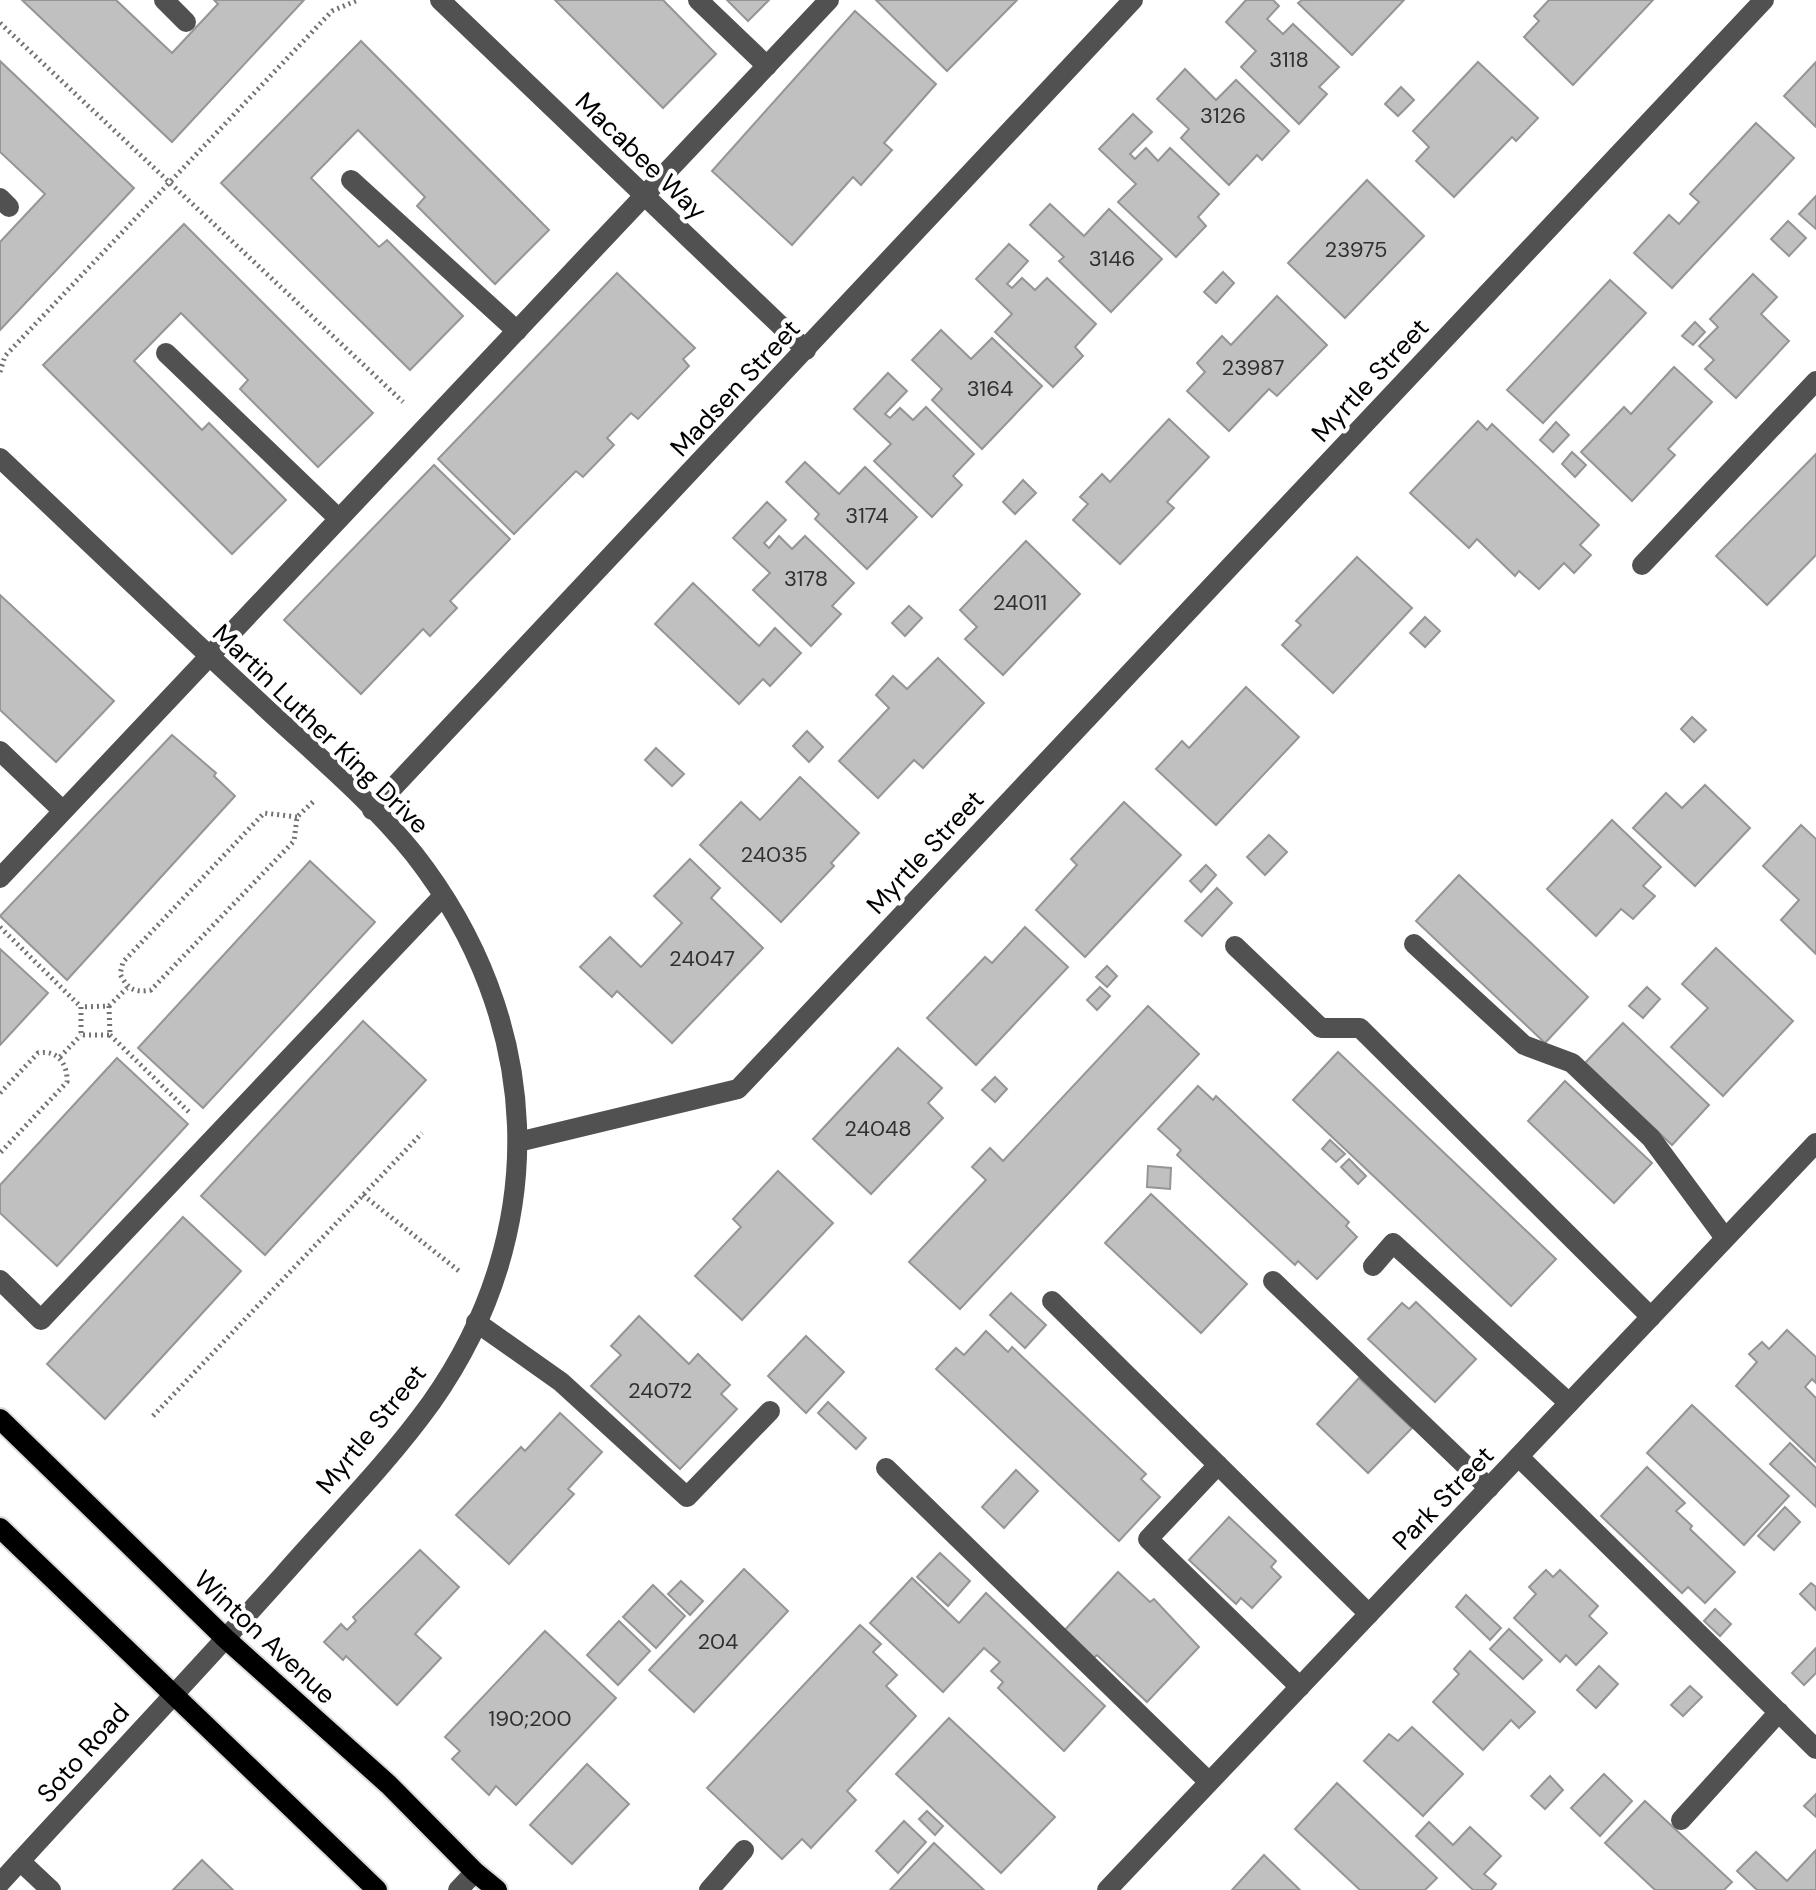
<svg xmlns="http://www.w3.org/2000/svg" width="1816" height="1890" viewBox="0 0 1816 1890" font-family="'DM Sans',sans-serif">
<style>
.building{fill:#c0c0c0;stroke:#959595;stroke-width:2}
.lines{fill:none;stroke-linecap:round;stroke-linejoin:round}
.major-casing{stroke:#dbdbdb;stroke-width:24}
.path{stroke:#737373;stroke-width:5;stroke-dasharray:2 4;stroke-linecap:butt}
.minor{stroke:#515151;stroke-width:20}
.major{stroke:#000;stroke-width:20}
.labels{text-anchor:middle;stroke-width:8;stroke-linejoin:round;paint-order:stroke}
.number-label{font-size:22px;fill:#303030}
.street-label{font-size:26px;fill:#000;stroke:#fff}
</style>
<rect width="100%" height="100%" fill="#fff"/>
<!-- building -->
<g class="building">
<path d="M22,0H116L172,53L218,4L214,0H304L172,142Z"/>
<path d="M555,0H663L716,54L663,108Z"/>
<path d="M727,0H769L748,21Z"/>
<path d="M876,0H1017L947,71Z"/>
<path d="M1246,0H1273L1279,6L1267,19L1283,34L1293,24L1339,67L1319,87L1327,94L1299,124L1241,67L1256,51L1226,22Z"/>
<path d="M1302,0H1404L1352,55L1298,3Z"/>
<path d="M1549,0H1653L1573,85L1524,37L1539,21L1534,16Z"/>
<path d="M855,11L936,84L884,143L892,150L861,185L853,177L792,245L712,171Z"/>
<path d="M361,41L549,230L495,284L417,206L425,197L358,130L311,178L379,247L387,240L463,316L410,370L221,183Z"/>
<path d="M0,61L134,188L0,330V242L45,194L0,152Z"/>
<path d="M1478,62L1538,118L1516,141L1512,137L1454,197L1416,161L1429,147L1413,131Z"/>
<path d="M1816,62V127L1784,96Z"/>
<path d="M1185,69L1216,100L1236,80L1289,131L1262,160L1257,155L1229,185L1181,138L1189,129L1157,99Z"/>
<path d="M1401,87L1414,100L1398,116L1385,104Z"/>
<path d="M1133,114L1152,132L1130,154L1135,159L1146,148L1158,161L1170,148L1219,194L1198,217L1206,226L1176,257L1118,202L1136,184L1099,149Z"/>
<path d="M1756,123L1794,158L1672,288L1634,253L1669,215L1679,224L1699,202L1690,194Z"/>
<path d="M1367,180L1424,236L1345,318L1288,263Z"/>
<path d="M1816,196V229L1799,214Z"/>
<path d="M1050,204L1084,236L1109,209L1162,259L1111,312L1059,261L1064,257L1030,225Z"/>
<path d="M1788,221L1806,238L1789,256L1771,239Z"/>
<path d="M184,224L373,413L318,467L240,389L248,380L181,313L134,361L202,430L209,423L286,500L232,554L43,365Z"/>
<path d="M1009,244L1028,261L1007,284L1012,288L1022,278L1035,290L1047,278L1096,324L1075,347L1083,356L1053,387L995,332L1012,314L976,279Z"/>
<path d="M1223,272L1234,283L1216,303L1204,292Z"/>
<path d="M617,273L695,348L683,359L689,366L638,419L631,413L607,438L614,445L583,477L576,471L514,534L438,459Z"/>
<path d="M1753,274L1777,297L1761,314L1789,341L1736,398L1705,369L1714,360L1699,346L1718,327L1710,319Z"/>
<path d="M1610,280L1646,313L1543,423L1507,390Z"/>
<path d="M1277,296L1327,345L1277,396L1269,389L1229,431L1187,391L1205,372L1197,363L1222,336L1231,345Z"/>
<path d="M1695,322L1705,332L1693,345L1682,336Z"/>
<path d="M941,330L971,359L992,338L1042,386L982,449L932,400L942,389L912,360Z"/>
<path d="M1674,367L1712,402L1668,449L1675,455L1632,501L1581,452L1624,407L1631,414Z"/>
<path d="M888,373L907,391L885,414L890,418L900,408L913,420L926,407L974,454L953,476L962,485L932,517L874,461L891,444L854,409Z"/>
<path d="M1169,419L1209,457L1167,502L1174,508L1120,564L1073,520L1088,504L1080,497L1102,474L1110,482Z"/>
<path d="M1478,421L1487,430L1492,424L1599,525L1580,545L1591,555L1574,573L1564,563L1539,589L1519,571L1515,576L1477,539L1469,548L1410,493Z"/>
<path d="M1556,422L1569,435L1553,452L1540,440Z"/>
<path d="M1572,452L1586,465L1575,477L1562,464Z"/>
<path d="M1816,454V555L1767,605L1716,556Z"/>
<path d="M805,462L839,494L865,467L917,517L867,569L815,519L819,514L786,482Z"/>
<path d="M434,465L510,539L450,601L457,608L430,636L423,629L361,694L284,620Z"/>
<path d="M1023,480L1036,493L1015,514L1003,502Z"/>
<path d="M767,502L786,520L764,543L769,548L779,536L792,549L805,536L854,583L832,606L841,614L811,646L753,590L770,573L733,538Z"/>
<path d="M1026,541L1080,594L1003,675L965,639L977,627L960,610Z"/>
<path d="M1357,557L1412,608L1333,693L1282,645L1301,625L1296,621Z"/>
<path d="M693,583L759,646L775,628L801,653L770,686L763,679L739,704L655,624Z"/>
<path d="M0,595L114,701L56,762L0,710Z"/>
<path d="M909,606L922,618L905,636L892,623Z"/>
<path d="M1425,617L1440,631L1425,647L1410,633Z"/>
<path d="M938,658L984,703L923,768L914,760L878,798L839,761L889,708L876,695L893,676L907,689Z"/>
<path d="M1246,687L1299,737L1216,825L1156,769L1182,741L1189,748Z"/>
<path d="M1692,717L1706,730L1694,742L1681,729Z"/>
<path d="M807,731L823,747L809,762L793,746Z"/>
<path d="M172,735L216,773L214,776L235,796L67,980L0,916Z"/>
<path d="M656,748L684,774L672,786L645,760Z"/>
<path d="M800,777L859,833L831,863L834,866L781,922L700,845L741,802L760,820Z"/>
<path d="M1705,785L1750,828L1695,886L1633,828L1666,793L1682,808Z"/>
<path d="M1124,802L1181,855L1085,957L1036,910L1077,865L1071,859Z"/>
<path d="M1612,820L1661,867L1643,886L1655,896L1633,919L1621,909L1596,936L1547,889Z"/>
<path d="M1801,825L1816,839V954L1781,920L1799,900L1763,866Z"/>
<path d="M1269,835L1287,852L1265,875L1247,857Z"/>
<path d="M690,859L720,888L711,898L763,948L672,1043L617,991L612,997L580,967L610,937L641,967L682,923L654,896Z"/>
<path d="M310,861L375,922L203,1108L138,1048Z"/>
<path d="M1206,865L1216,875L1201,892L1190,881Z"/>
<path d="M1459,875L1588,997L1545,1043L1416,921Z"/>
<path d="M1217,888L1232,903L1202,936L1185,921Z"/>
<path d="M1025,927L1068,967L976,1065L927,1018L985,957L992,963Z"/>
<path d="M1716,948L1793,1021L1723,1096L1671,1047L1708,1008L1682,984Z"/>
<path d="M0,949L48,993L0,1045Z"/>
<path d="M1107,966L1117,976L1107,987L1096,977Z"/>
<path d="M1100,987L1110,996L1097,1010L1087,1000Z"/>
<path d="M1647,987L1660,999L1643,1018L1629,1006Z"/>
<path d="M1148,1006L1199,1054L960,1309L909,1262L986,1180L972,1167L990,1148L1003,1161Z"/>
<path d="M363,1021L426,1080L265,1255L201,1196Z"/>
<path d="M1623,1023L1709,1105L1672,1145L1585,1063Z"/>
<path d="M898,1048L942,1088L928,1103L943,1118L871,1194L813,1139Z"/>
<path d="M1338,1052L1556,1259L1511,1306L1293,1100Z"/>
<path d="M117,1058L188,1124L57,1266L0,1213V1185Z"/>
<path d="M995,1077L1007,1089L995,1102L982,1090Z"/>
<path d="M1565,1081L1652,1163L1614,1203L1528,1121Z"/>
<path d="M1198,1086L1213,1100L1216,1096L1349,1222L1346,1226L1357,1237L1317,1279L1298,1261L1295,1265L1177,1155L1181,1150L1158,1129Z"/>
<path d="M1330,1140L1345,1154L1336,1162L1322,1149Z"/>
<path d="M1349,1159L1366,1176L1358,1184L1341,1167Z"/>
<path d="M1148,1166L1171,1168L1170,1189L1147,1187Z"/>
<path d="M778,1171L833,1223L742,1320L695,1276L741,1227L733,1219Z"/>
<path d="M1151,1194L1247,1284L1201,1333L1105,1243Z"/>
<path d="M183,1217L241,1271L105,1419L47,1364Z"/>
<path d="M1011,1293L1046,1325L1025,1348L990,1315Z"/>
<path d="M1416,1302L1476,1359L1435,1402L1368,1339L1402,1303L1409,1309Z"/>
<path d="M639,1316L689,1364L698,1354L730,1385L721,1394L737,1409L680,1469L591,1386L621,1355L611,1346Z"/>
<path d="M1787,1330L1816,1357V1383L1812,1379L1805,1387L1816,1398V1462L1736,1386L1757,1362L1749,1354L1762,1342L1769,1349Z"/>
<path d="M986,1331L1008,1352L1012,1347L1146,1474L1141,1479L1160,1497L1119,1541L936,1369L956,1348L964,1355Z"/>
<path d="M806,1336L844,1372L806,1413L768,1376Z"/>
<path d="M1359,1378L1412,1428L1368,1473L1317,1424Z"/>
<path d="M828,1402L866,1438L856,1449L818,1413Z"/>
<path d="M1692,1405L1789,1496L1744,1545L1647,1453Z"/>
<path d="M560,1413L602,1452L568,1489L574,1494L509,1564L456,1515L521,1447L525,1451Z"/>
<path d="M1790,1443L1816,1468V1507L1770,1464Z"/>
<path d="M1647,1467L1685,1503L1676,1511L1692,1526L1690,1529L1735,1572L1705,1603L1688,1587L1682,1593L1601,1516Z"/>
<path d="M1016,1470L1038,1491L1004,1528L982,1507Z"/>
<path d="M1785,1507L1800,1522L1774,1550L1758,1536Z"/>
<path d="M1229,1517L1276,1561L1271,1567L1281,1577L1252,1608L1241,1598L1236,1604L1189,1560Z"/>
<path d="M420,1550L459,1587L415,1634L441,1658L397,1705L346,1656L343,1660L324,1642L341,1624L347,1630L356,1621L353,1617Z"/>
<path d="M940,1553L970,1581L948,1606L917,1577Z"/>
<path d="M744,1569L788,1611L694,1712L649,1670Z"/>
<path d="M1546,1570L1553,1577L1560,1570L1598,1606L1589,1616L1607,1633L1576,1665L1566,1655L1560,1662L1514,1618L1536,1594L1529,1587Z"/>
<path d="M1118,1572L1150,1602L1154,1599L1199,1647L1147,1702L1097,1655L1091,1660L1062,1633Z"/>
<path d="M912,1578L959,1623L986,1593L1105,1706L1064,1751L998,1688L1003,1682L991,1671L1000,1662L984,1648L943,1692L870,1623Z"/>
<path d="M681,1581L703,1601L690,1615L668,1594Z"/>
<path d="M1811,1583L1816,1587V1610L1800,1594Z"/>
<path d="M653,1585L685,1616L656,1648L623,1617Z"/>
<path d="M1466,1595L1501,1628L1490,1640L1456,1607Z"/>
<path d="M1715,1609L1731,1624L1720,1636L1704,1621Z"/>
<path d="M619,1621L650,1651L618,1685L587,1655Z"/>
<path d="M860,1625L881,1644L873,1652L897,1675L886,1686L916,1716L847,1791L856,1800L811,1848L802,1839L782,1859L707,1788Z"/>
<path d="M1509,1629L1542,1660L1523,1679L1490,1649Z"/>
<path d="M545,1631L616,1698L516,1805L496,1786L489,1795L452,1759L460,1751L445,1737Z"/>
<path d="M1816,1648V1673L1804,1685L1792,1673Z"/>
<path d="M1470,1651L1535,1712L1519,1728L1511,1720L1483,1750L1433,1702L1459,1674L1454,1669Z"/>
<path d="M1599,1666L1618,1684L1596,1708L1577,1690Z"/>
<path d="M1690,1686L1702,1697L1683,1716L1671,1705Z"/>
<path d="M949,1718L1055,1817L1001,1873L896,1774Z"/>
<path d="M1412,1727L1463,1774L1423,1816L1364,1761L1389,1734L1398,1741Z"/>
<path d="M587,1764L629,1804L572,1864L530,1825Z"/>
<path d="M1604,1774L1632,1801L1600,1836L1571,1808Z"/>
<path d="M1550,1776L1563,1790L1545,1809L1531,1796Z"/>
<path d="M1337,1783L1437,1878L1425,1890H1360L1295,1829Z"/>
<path d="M1816,1794V1817L1804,1806Z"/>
<path d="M1645,1801L1732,1882L1724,1890H1655L1605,1843Z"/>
<path d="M927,1811L943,1826L935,1835L919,1819Z"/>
<path d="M904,1821L926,1842L898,1873L876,1851Z"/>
<path d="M1429,1822L1453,1845L1470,1827L1501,1856L1484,1874L1496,1884L1491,1890H1473L1416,1836Z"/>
<path d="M934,1843L984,1890H890Z"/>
<path d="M1816,1850V1890H1757L1737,1871L1756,1852L1787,1881Z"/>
<path d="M1264,1855L1300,1890H1232Z"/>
<path d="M202,1860L233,1890H173Z"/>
</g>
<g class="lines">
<defs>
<g id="major">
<path d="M0,1419L226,1639L389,1785L475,1872L497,1890"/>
<path d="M0,1528L377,1890"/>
</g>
</defs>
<!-- major casing -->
<use href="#major" class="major-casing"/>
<!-- path -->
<g class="path">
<path d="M0,23L403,402"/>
<path d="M0,372L5,356L332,11L358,0"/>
<path d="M297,817L264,813L123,962L120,974C128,989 134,993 151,990L294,841L297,817L315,800"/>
<path d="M0,927L81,1007"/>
<path d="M109,1006L110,1035H81V1007L109,1006L127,988"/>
<path d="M110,1035L191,1114"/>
<path d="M60,1057L81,1035"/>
<path d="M0,1093L38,1053C58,1049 68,1065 67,1082L0,1153"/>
<path d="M363,1195L459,1271"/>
<path d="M153,1416L422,1133"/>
</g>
<!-- minor -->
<g class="minor">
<path d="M164,0L186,22"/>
<path d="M440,0L806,350"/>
<path d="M698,0L767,66"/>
<path d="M351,180L517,331"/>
<path d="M0,198L9,207"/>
<path d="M166,353L338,518"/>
<path d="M0,458C86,539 171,621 258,701C310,750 369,798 414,854C543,1019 554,1229 431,1403C387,1464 332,1519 283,1575C190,1679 94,1780 0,1883"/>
<path d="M1642,565L1816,381"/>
<path d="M0,751L62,810"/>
<path d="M372,810L1133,0"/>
<path d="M0,878L829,0"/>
<path d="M1414,944L1524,1045L1572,1063L1651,1138L1725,1238"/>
<path d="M1235,946L1321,1028H1360L1651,1317"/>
<path d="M518,1142L738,1089L1764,0"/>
<path d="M1373,1266L1393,1243L1569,1403"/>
<path d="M0,1280L41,1320L443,896"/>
<path d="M1273,1281L1489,1488"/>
<path d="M1052,1301L1369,1614"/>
<path d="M476,1322L561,1382L687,1497L770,1411"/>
<path d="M1519,1457L1816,1749"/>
<path d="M1218,1465L1148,1539L1300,1687"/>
<path d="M886,1468L1209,1782"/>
<path d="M1681,1820L1779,1712"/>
<path d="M20,1861L51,1890"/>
<path d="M458,1890L475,1872"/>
<path d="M709,1890L744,1850"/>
<path d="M1107,1890L1816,1143"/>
</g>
<!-- major -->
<use href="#major" class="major"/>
</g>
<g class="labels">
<!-- number labels -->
<g class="number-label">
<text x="1289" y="67">3118</text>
<text x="1223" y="123">3126</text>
<text x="1356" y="257">23975</text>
<text x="1112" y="266">3146</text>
<text x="1253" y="375">23987</text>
<text x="990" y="396">3164</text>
<text x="867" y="523">3174</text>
<text x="806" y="586">3178</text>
<text x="1020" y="610">24011</text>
<text x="774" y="862">24035</text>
<text x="702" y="966">24047</text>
<text x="878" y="1136">24048</text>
<text x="660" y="1398">24072</text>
<text x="718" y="1649">204</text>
<text x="530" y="1726">190;200</text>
</g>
<!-- street labels -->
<g class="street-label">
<text transform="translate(641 156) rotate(44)" y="9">Macabee Way</text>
<text transform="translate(1370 380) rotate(-47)" y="9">Myrtle Street</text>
<text transform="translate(735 388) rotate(-47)" y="9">Madsen Street</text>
<text transform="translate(321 729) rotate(44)" y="9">Martin Luther King Drive</text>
<text transform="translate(925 852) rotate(-47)" y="9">Myrtle Street</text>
<text transform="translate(371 1429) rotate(-51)" y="9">Myrtle Street</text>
<text transform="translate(1443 1498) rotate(-46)" y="9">Park Street</text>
<text transform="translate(265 1637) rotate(43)" y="9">Winton Avenue</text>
<text transform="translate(83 1753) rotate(-48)" y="9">Soto Road</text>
</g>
</g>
</svg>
